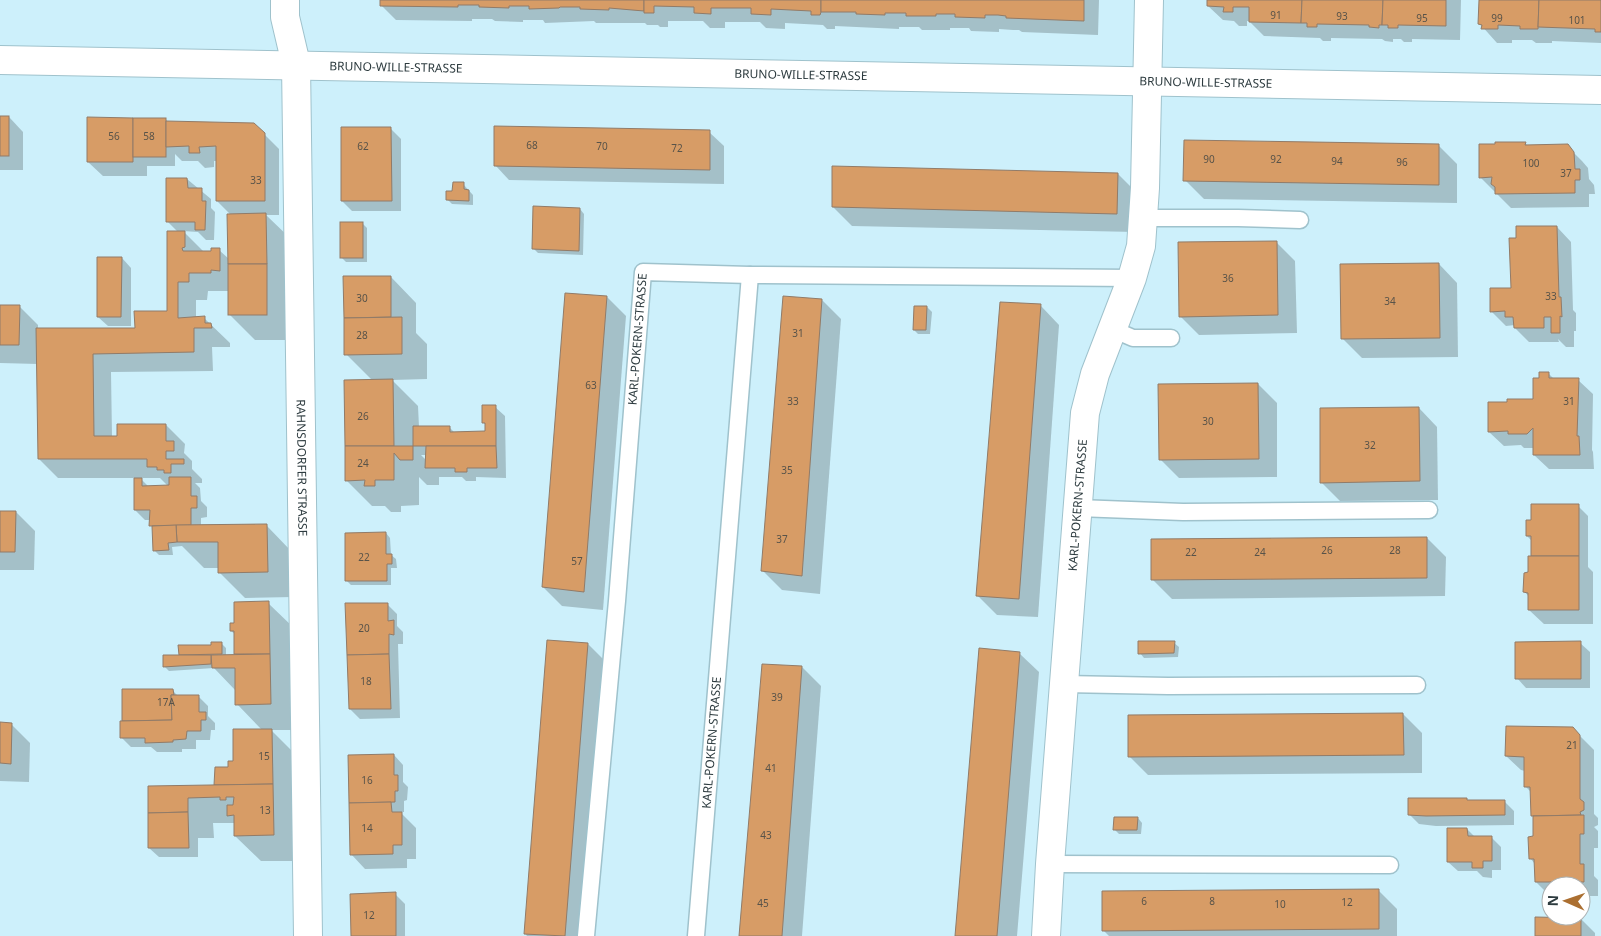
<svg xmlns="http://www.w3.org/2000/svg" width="1601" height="936" viewBox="0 0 1601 936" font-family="'Noto Sans',sans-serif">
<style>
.shadow{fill:#0003;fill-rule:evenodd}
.building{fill:#d79c66;stroke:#917b68}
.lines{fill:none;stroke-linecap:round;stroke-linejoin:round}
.service-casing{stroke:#9fc2cc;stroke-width:19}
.minor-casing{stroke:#9fc2cc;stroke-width:30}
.service{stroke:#fff;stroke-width:16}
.minor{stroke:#fff;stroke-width:28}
.labels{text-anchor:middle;stroke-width:5;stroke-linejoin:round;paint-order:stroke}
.number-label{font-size:10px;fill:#585349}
.street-label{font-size:12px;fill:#2d3b3f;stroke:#fff}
</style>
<rect width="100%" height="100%" fill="#cdf0fb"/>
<!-- shadow -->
<g class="shadow">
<path d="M381,0H1099L1098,35L1022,32L1019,30H1013L999,29V32L971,31L969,28H950V30H922L919,27H899V29L835,26V29H827L823,25L785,23V29L766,28L760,22H725V28H710L703,21H668V27H660L658,25H647L645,23H596L594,21L545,23L543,20H523V22L495,21L492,19H472V21L396,20L381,5Z"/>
<path d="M1208,0H1461L1460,40L1412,39V42H1404L1401,39H1393V42L1385,41L1382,39L1331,38V41H1323L1320,38L1264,36L1249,21H1247V26H1239L1234,21L1223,20L1208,6Z"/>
<path d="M1480,0H1601V43L1552,41V43H1536L1532,40H1512V43H1497L1480,24Z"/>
<path d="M0,117H9L23,132V170H0Z"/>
<path d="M165,119L169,123L254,124L279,149V215H266L292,240V340H255L229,314V291H208L207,300H196V318H204L230,343V347H212L213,371L111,372L112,437L166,425L185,444L184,453L192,461V469L202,479V483H195L200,488L201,501L207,507V517L201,518V526H267L292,552L293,597L245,598L219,572V568H204L182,546L172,547L173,555H159L154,550L153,527L151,525V520H145L135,510L136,478H58L39,459L38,364L0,363V306H19L38,325V330L136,329L169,312L178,232L168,222L187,179L211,199V208L215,212L214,240H206L198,232L183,231L203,251L212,252L219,250L229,259L231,215L217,201V161H214V167L205,168L198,161H182L175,154V166H147V176H103L88,162ZM140,478H160L168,486L149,487Z"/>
<path d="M391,129L401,139V211H352L342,201Z"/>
<path d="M709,132L724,146V184L509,180L495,165Z"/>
<path d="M1525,143L1528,146H1567L1582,161L1588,168L1589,179L1594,185L1595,194H1589V207L1511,208L1480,177Z"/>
<path d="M1438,145L1457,164V203L1204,199L1185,180Z"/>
<path d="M1118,174L1137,193L1136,232L852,226L833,207Z"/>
<path d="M463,184L473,195V205L452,204L447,199Z"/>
<path d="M580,209L584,214L583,255L538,253L533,248Z"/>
<path d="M362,223L367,228V262H346L342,258Z"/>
<path d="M1557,227L1571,242L1573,310L1576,313V331H1574V347H1566L1558,339L1559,342H1529L1515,328V325L1506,326L1491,311L1512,290L1517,239Z"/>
<path d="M1276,242L1295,261L1297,333L1199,335L1180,316Z"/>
<path d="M122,258L131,268V326H108L98,317Z"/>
<path d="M1439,264L1457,283L1458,357L1362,358L1343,339Z"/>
<path d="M345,277H391L416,303V333L427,344V379L392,380L418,406L419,427H449L455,433L487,432L486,425L484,423L495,407L505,416L506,478L476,477V481H466L462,477H439V485H427L419,477V505L401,506V512H391L385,506H372L346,480L372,380L346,354ZM421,455H427V461Z"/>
<path d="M607,297L626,316L603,610L562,606L543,587Z"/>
<path d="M822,300L841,319L820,594L782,590L763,571Z"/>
<path d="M1041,306L1059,325L1038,617L997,615L978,596Z"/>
<path d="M927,307L932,312L930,334H918L914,330Z"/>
<path d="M1549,374L1555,380H1578L1593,394L1592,450L1593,452L1594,469H1549L1534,455V448H1524L1521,445L1504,446L1489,432L1535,401L1540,379Z"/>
<path d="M1258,384L1277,403V477L1179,478L1160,459Z"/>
<path d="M1419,408L1437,427L1438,500L1340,501L1321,482Z"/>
<path d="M1578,506L1588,516V567L1593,572V624H1544L1529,610V597L1525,592L1534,558L1532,541L1527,536L1532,521Z"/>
<path d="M0,512H16L35,531L34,570H0Z"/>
<path d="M386,533L390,538L391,555L396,559L397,568H391V585H351L346,580Z"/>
<path d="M1427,538L1446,557L1445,596L1172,599L1153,580Z"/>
<path d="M268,603L294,628L297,730H271L297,756L299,861H261L235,836V823H213L214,838H198V857H159L149,848V787L216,786L262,730L237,704L236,691L214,668L169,671L164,666L180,656V647L212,646L221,643L226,648V656H236V635L231,631L235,624Z"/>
<path d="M387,604L397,614V626L403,632V644H398L400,718L360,719L350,709Z"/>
<path d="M1174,643L1179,647L1178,657L1144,658L1140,653Z"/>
<path d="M1580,643L1590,652V688H1526L1517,678Z"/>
<path d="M588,644L607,663L585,936H527L525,933Z"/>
<path d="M1020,654L1039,672L1017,936H957Z"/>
<path d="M802,667L821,686L802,936H741Z"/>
<path d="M172,690L178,696H198L208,706V716L215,723V730H211L210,740H196V749H182V752H157L151,747H131L121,737Z"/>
<path d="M1403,714L1422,733V773L1148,775L1129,756Z"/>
<path d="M0,724H11L30,743L29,782L0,781Z"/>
<path d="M1572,728L1594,750V814L1598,818V825L1594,827L1598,831V848H1594V876L1598,880V896H1581V886H1551L1550,896L1536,882L1535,864L1530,858L1535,838V818L1532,815L1531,792L1525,786V771L1521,770L1506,756Z"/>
<path d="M394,755L403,765V782L408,787L407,800L404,801V812H400L416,828V859H407V868L365,869L351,854Z"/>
<path d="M1466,799L1468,801H1504L1514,811V825L1436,826L1419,824L1409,814Z"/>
<path d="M1138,818L1142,823L1141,834H1119L1114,829Z"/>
<path d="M1467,829L1476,838H1492L1501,847V870H1492V878L1483,877L1477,871H1458L1448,862Z"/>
<path d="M1378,890L1397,909V936H1109L1104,931Z"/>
<path d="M395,894L405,904V936H352Z"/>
<path d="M1581,919L1595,933V936H1536Z"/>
</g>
<!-- building -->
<g class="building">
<path d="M380,0H644V11L609,8V10L580,9V7H560L559,8L529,9V6H509V8L479,7V5H458V7L380,6Z"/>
<path d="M644,0H821V12L820,15H811V11L771,9V15L751,14V8H711V14L694,13V7L654,6V13H644Z"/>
<path d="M821,0H1084V21L1006,18V16L998,15H985V18L955,17V14H936V16H906V13H885V15L856,14V12H821Z"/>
<path d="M1207,0H1302L1301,23L1249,22V7H1233V12H1223L1224,7L1207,6Z"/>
<path d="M1302,0H1383L1382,25H1379V28L1369,27V25L1317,24V27H1307V23H1301Z"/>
<path d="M1383,0H1446V26L1398,25V28H1388V25H1382Z"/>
<path d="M1479,0H1539L1538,29H1520V26L1498,25V29H1481L1482,25L1478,24Z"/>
<path d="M1539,0H1601V32H1595V29L1538,27Z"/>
<rect x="0" y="116" width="9" height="40"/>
<path d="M87,117L133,118V162H87Z"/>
<rect x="133" y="118" width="33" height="39"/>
<path d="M166,121L254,123L265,133V201H216V146L199,147L200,153H189V146L166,147Z"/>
<path d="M494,126L710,130V170L494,166Z"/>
<path d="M341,127H391L392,201H341Z"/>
<path d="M1184,140L1439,144V185L1183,181Z"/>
<path d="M1495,142H1526L1525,145L1568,144L1574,152L1575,169H1580V180H1575V193L1495,194V187L1491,184L1492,177L1479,178V144H1495Z"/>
<path d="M832,166L1118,173L1117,214L832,207Z"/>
<path d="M166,178H187L188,188H202V201H206L205,230H195V222H166Z"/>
<path d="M453,182H464V189L469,190V201L446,200V191H452Z"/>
<path d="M533,206L580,208L579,251L532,249Z"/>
<path d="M266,213L267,264H228L227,214Z"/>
<rect x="340" y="222" width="23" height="36"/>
<path d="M1516,226H1557L1559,297H1561L1562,317L1560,316V333H1551V317H1544V328H1514L1513,317H1505V311L1490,312V288H1511L1509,238H1516Z"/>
<path d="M167,231H185V247L182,248L183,251H211V248H220V271L211,270V273H189V282H178V318L205,316V323H211L212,328H194V352L93,354L94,436H117V424H166V441H174V451H166V459H184V464H171V473H164V470H157V467H147V459H38L36,328H135L134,311H167Z"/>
<path d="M1277,241L1278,315L1179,317L1178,242Z"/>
<path d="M97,257H122L121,317H97Z"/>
<path d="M1439,263L1440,338L1341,339L1340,264Z"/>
<rect x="228" y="264" width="39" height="51"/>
<path d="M343,276H391V317L344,318Z"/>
<path d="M565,293L607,296L584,592L542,587Z"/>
<path d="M783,296L822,299L802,576L761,571Z"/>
<path d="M1000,302L1041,304L1019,599L976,596Z"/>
<path d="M0,305H20L19,345H0Z"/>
<path d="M914,306H927L926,330H913Z"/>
<path d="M402,317V354L344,355V318Z"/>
<path d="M1539,372H1549V378H1579L1577,436H1579L1580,455H1533V428L1527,434H1508V431L1488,432V402H1507V399H1533V378H1539Z"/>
<path d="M393,379L394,446H345L344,380Z"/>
<path d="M1258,383L1259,459L1159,460L1158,384Z"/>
<path d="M482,405H496V446H413V426H450V432L485,431V423H482Z"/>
<path d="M1419,407L1420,481L1320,483V408Z"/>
<path d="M345,446H413V460H400L394,453V480H375V486H364L365,480L345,481Z"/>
<path d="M426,446H496L497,468H467V472H455V468H425Z"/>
<path d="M169,477H191V496H197V508H191V525L149,526L150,510H134V478H142V486L169,485Z"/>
<path d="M1531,504H1579V556H1531V536H1526V520H1531Z"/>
<path d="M0,511H16L15,552H0Z"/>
<path d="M267,524L268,572L218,573V542H177L176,525Z"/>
<path d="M176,525L177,542L168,543L169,550L153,551L152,526Z"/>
<path d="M386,532V554H392V564H387V581H345V533Z"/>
<path d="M1427,537V578L1151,580V539Z"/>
<path d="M1528,556H1579V610H1528V593L1523,592L1524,573L1528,572Z"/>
<path d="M269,601L270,654H234V631H230V623H234V602Z"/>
<path d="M345,603H388V621L394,620V635L389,634V654L347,655Z"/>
<path d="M547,640L588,643L565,936L524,934Z"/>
<path d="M1138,641H1175L1174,653L1138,654Z"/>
<path d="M1581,641V679H1515V642Z"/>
<path d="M211,642H222V654L179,655L178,645H211Z"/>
<path d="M979,648L1020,652L997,936H955Z"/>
<path d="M270,654L271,704L235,705V668H212L211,655Z"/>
<path d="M389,654L391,709H349L347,655Z"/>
<path d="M163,655H211V664L163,667Z"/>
<path d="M762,664L802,666L782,936H739Z"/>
<path d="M122,689H173L174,695H171L172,720L122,721Z"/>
<path d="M171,695H199V712H206V720H201V731H187L186,739L173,740V742L145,743V738H120V721L172,720Z"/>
<path d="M1403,713L1404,755L1128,757V715Z"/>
<path d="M0,722L12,723L11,764L0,763Z"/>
<path d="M1506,726L1573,727L1580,735V799L1584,802V810L1580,812L1581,815L1531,816L1530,787H1524V757L1505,756Z"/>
<path d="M233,729H272L273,784L214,785L215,767H228V761H233Z"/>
<path d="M394,754V775H398V791H395V802L349,803L348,755Z"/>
<path d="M273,784L274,835L234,836V815L227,816V805H233L234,797H226V800H220V797L188,798V812L148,813V786Z"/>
<path d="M1408,798H1467V800H1505V815L1426,816L1408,815Z"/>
<path d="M391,802L392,812H402V845H393V854L350,855L349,803Z"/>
<path d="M188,812L189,848H148V813Z"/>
<path d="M1584,815V834H1580V864H1584V882H1535L1534,859H1529L1528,837L1533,836V816Z"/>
<path d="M1114,817H1138L1137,830H1113Z"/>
<path d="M1447,828H1467L1468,836H1492V861H1483V868H1472V862H1447Z"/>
<path d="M1379,889V929L1102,931V891Z"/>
<path d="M396,892V936H351L350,894Z"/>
<path d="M1535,917L1581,918V936H1535Z"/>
</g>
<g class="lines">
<defs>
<g id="service">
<path d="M1144,218H1238L1300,220"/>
<path d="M1112,329L1133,338H1171"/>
<path d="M1078,508L1183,512L1429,510"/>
<path d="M1064,684L1168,686L1417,685"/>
<path d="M1050,864L1390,865"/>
<path id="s1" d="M586,936L617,601L643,272L750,275L1132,278"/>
<path id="s2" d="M696,936L750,275"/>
</g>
<g id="minor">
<path id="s3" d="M285,0V17L296,64L308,936"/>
<path id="s4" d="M0,60L1601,90"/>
<path id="s5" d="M1046,936L1050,864L1085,413L1095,374L1132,278L1141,246L1145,188L1149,0"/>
</g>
</defs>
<!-- service casing -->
<use href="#service" class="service-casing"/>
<!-- minor casing -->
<use href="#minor" class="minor-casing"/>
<!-- service -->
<use href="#service" class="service"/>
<!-- minor -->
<use href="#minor" class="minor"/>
</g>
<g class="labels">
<!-- number labels -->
<g class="number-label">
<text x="1276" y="19">91</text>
<text x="1342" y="20">93</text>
<text x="1422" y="22">95</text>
<text x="1497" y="22">99</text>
<text x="1577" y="24">101</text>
<text x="114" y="140">56</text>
<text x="149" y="140">58</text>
<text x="532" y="149">68</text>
<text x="363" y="150">62</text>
<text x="602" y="150">70</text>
<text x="677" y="152">72</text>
<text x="1209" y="163">90</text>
<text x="1276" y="163">92</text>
<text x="1337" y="165">94</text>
<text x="1402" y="166">96</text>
<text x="1531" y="167">100</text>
<text x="1566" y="177">37</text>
<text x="256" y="184">33</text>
<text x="1228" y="282">36</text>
<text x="1551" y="300">33</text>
<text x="362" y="302">30</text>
<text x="1390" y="305">34</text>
<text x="798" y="337">31</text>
<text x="362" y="339">28</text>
<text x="591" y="389">63</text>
<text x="793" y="405">33</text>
<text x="1569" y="405">31</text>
<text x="363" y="420">26</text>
<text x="1208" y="425">30</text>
<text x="1370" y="449">32</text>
<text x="363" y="467">24</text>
<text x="787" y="474">35</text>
<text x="782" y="543">37</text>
<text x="1327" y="554">26</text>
<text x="1395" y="554">28</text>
<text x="1191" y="556">22</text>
<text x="1260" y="556">24</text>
<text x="364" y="561">22</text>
<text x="577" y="565">57</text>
<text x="364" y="632">20</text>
<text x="366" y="685">18</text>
<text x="777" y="701">39</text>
<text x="166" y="706">17A</text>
<text x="1572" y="749">21</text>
<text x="264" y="760">15</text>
<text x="771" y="772">41</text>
<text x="367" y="784">16</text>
<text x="265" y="814">13</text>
<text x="367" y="832">14</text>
<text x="766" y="839">43</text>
<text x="1144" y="905">6</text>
<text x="1212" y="905">8</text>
<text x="1347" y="906">12</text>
<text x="763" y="907">45</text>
<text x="1280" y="908">10</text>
<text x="369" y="919">12</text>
</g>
<!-- street labels -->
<g class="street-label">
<text dy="4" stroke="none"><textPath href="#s4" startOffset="396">BRUNO-WILLE-STRASSE</textPath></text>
<text dy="4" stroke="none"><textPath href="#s4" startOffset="801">BRUNO-WILLE-STRASSE</textPath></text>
<text dy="4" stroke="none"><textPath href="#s4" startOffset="1206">BRUNO-WILLE-STRASSE</textPath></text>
<text dy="4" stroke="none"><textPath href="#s1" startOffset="599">KARL-POKERN-STRASSE</textPath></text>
<text dy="4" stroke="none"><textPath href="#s3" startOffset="469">RAHNSDORFER STRASSE</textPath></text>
<text dy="4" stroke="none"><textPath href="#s5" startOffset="432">KARL-POKERN-STRASSE</textPath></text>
<text dy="4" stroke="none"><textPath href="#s2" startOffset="194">KARL-POKERN-STRASSE</textPath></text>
</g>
</g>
<!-- north arrow -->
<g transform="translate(1566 901) rotate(272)"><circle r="24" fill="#ffffff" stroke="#abb1b2"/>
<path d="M0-4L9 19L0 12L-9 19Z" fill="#ab6f31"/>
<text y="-8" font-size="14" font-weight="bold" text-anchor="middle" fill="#2d3b3f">N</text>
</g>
</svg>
